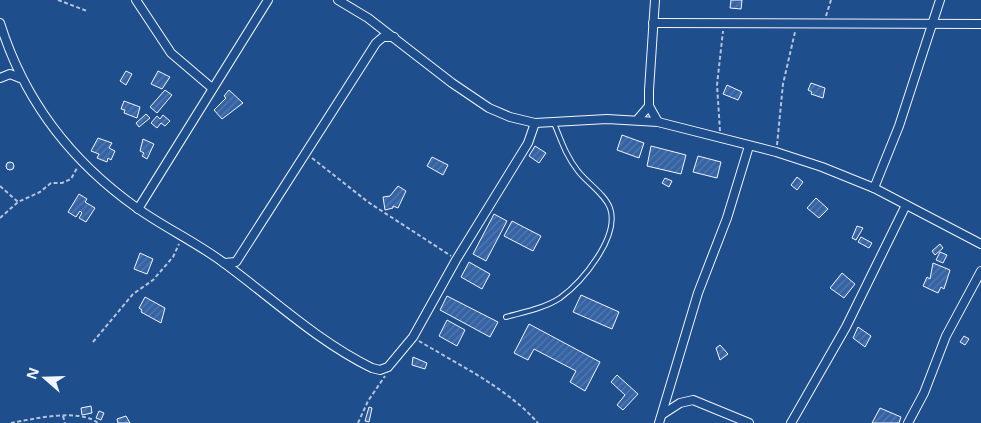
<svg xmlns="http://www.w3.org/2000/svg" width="981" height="423" viewBox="0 0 981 423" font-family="'Noto Sans',sans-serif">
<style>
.building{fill:url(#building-hatch);stroke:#f2f6ff}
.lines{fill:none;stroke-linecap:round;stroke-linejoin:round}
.service-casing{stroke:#f2f6ff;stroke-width:6}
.minor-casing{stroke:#f2f6ff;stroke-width:10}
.path{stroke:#b3c4dc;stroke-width:2;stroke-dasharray:4 2.5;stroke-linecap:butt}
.service{stroke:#1f4e8c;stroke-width:4}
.minor{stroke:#1f4e8c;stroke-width:8}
</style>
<defs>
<pattern id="building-hatch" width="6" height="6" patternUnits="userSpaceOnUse" patternTransform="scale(1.25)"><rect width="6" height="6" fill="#3563a3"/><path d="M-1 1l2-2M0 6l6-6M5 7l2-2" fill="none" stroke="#537ab1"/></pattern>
</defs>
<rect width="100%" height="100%" fill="#1f4e8c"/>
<!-- building -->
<g class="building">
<path d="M731,0H742L741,9L730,8Z"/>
<path d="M126,71L132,74L126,85L120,81Z"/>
<path d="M158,71L170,77L162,89L151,84Z"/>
<path d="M811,83L825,88L823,98L811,94L812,92L808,90Z"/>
<path d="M727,85L742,92L738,100L723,94Z"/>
<path d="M165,90L172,95L157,113L150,107Z"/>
<path d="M229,90L243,103L222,119L214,110L226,98L224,96Z"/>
<path d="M124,101L140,107L137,118L124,113L125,110L121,109Z"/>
<path d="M146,114L150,118L139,127L136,123Z"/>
<path d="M163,115L170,121L165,126L161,123L157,128L151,123L157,116L160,119Z"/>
<path d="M622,135L644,143L639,158L617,150Z"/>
<path d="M98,138L112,143L109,148L115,151L111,160L108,158L107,162L97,158L99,154L91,151Z"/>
<path d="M143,139L154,144L147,159L142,156L144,153L140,151Z"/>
<path d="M535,146L546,153L539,163L529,156Z"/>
<path d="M651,146L686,155L681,174L647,166Z"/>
<path d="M698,156L721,162L717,178L693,172Z"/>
<path d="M432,157L448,165L443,175L427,166Z"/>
<circle cx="10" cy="166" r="4"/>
<path d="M797,177L803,182L797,190L791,185Z"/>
<path d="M665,178L672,181L669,187L662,183Z"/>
<path d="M398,186L406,191L398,208L393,206V208L385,210L383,197L390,196Z"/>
<path d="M79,194L87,199L85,202L95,208L86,222L79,218L82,213L80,211L76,217L68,212Z"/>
<path d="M816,198L828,209L819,218L807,208Z"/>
<path d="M494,214L507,221L486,261L473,254Z"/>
<path d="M512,221L541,236L533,251L504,236Z"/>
<path d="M857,226L863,228L856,240L852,238Z"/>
<path d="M861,237L872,243L869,248L858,242Z"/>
<path d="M940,244L943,248L935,255L932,251Z"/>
<path d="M940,252L947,255L943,263L936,260Z"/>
<path d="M140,253L153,259L147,274L134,269Z"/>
<path d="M469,262L490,274L482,289L461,277Z"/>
<path d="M933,263L950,270L944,289L941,287L938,293L923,286L927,277L930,279Z"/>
<path d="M842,273L855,284L844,298L830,288Z"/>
<path d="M581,295L619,312L612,329L573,312Z"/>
<path d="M447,296L498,322L490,337L440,310Z"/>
<path d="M145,297L165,308L161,323L141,312L142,310L139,308Z"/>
<path d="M447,320L465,330L457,346L439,336Z"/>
<path d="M529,324L600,362L585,391L570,382L576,371L534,349L528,360L514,353Z"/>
<path d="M858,327L871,336L865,347L853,338Z"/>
<path d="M964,336L969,339L965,345L960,342Z"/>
<path d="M720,345L728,354L720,360L716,348Z"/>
<path d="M413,357L427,363L425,369L412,365Z"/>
<path d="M617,375L638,394L623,410L617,405L625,395L611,382Z"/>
<path d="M91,406L92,413L82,415L81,408Z"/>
<path d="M369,407L372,408L369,422L365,421Z"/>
<path d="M880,408L901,417L899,423H872Z"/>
<path d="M99,411L104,413L101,420L96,418Z"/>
<path d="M126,416L130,423H118L117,419Z"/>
</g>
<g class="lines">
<defs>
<path id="service" d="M506,317C524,312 545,308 560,298C582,282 620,237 610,208C605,194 587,183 578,171C566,156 561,140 554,123"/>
<g id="minor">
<path d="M136,0L171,53L212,88"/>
<path d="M338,0L368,18L452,83L489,108L510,117L535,123L607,119L658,122L776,152L822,167L874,188L981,244"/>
<path d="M655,0L649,90V106L658,122"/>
<path d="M0,23C24,100 72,162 137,208C165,228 196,242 224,263C273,299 317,341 372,368L380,370L388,367L413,337L456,260L528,143L535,123"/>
<path d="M653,23L981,24"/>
<path d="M0,78L10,74L20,78"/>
<path d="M637,120L649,106"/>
<path d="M874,188L899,126L940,0"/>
<path d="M138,209L268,0"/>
<path d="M224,263L236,262L376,43L383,37H394"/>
<path d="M663,414L680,403L693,400L749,423"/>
<path d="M659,423L698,293L727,218L749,146"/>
<path d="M791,423L846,327L906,205"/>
<path d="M908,423L924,393L946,336L981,271"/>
</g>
</defs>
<!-- service casing -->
<use href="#service" class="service-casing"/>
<!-- minor casing -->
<use href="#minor" class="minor-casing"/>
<!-- path -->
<g class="path">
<path d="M58,0L87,11"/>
<path d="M826,16L831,0"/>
<path d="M720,131L717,85L723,31"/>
<path d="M777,145L783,84L795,32"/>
<path d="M312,158L368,202L451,256"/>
<path d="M0,186L18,202"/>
<path d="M0,218L18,202L40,192L51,183H62L71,179L77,168"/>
<path d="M419,341C459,365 507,388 538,423"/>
<path d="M93,342L133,294L153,280L173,257L179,244"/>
<path d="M63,416L65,423"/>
<path d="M11,423C33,419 79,408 98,423"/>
<path d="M358,423L368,401L385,376"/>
</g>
<!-- service -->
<use href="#service" class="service"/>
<!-- minor -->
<use href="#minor" class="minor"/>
</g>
<!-- north arrow -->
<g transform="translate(45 378) rotate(290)" stroke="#1f4e8c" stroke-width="4" paint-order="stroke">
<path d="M0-4L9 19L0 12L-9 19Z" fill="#f2f6ff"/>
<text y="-8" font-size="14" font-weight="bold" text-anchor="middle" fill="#f2f6ff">N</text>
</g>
</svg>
